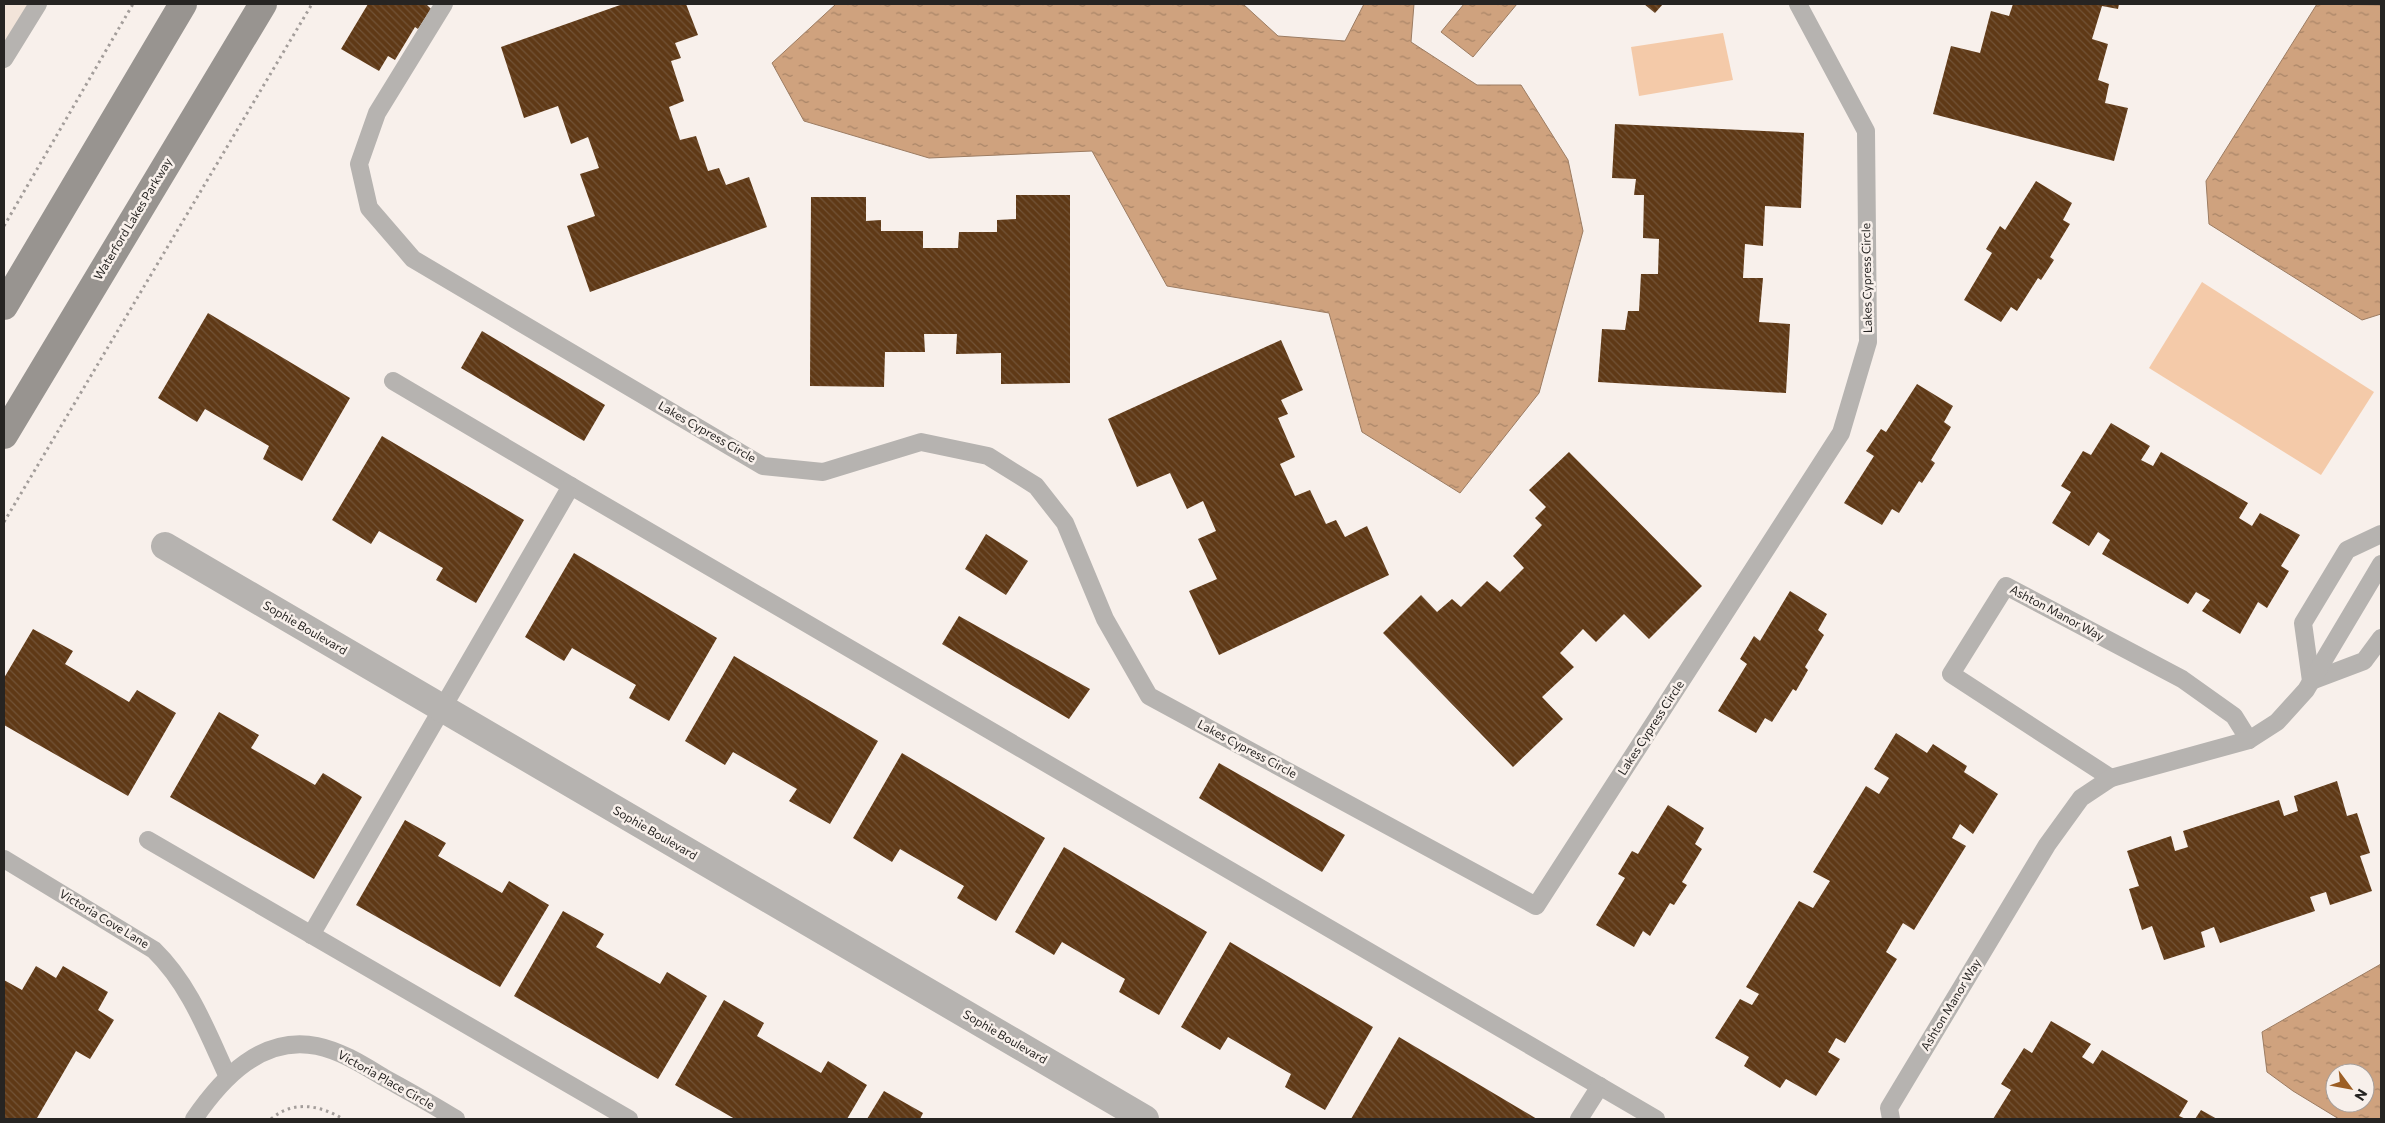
<svg xmlns="http://www.w3.org/2000/svg" width="2385" height="1123" viewBox="0 0 2385 1123" font-family="Commissioner,sans-serif">
<style>
.built{fill:#f2e4d9}
.pitch{fill:#f4caa9}
.water{fill:url(#water-ripples);stroke:#9c7c62;fill-rule:evenodd}
.building{fill:url(#building-back-hatch)}
.lines{fill:none;stroke-linecap:round;stroke-linejoin:round}
.path{stroke:#a39d9a;stroke-width:3;stroke-dasharray:2.5 4;stroke-linecap:butt}
.lane{stroke:#b6b3b0;stroke-width:18}
.street{stroke:#b6b3b0;stroke-width:28}
.secondary{stroke:#989490;stroke-width:28}
.labels{text-anchor:middle;stroke-width:5;stroke-linejoin:round;paint-order:stroke}
.street-label{font-size:12px;fill:#262422;stroke:#f8f0eb}
</style>
<defs>
<pattern id="water-ripples" width="26" height="14" patternUnits="userSpaceOnUse" patternTransform="scale(1.25)"><rect width="26" height="14" fill="#cfa27e"/><path d="M2 4q2-2 4 0t4 0M15 11q2-2 4 0t4 0" fill="none" stroke="#a88467"/></pattern>
<pattern id="building-back-hatch" width="6" height="6" patternUnits="userSpaceOnUse" patternTransform="scale(1.25)"><rect width="6" height="6" fill="#5f3916"/><path d="M-1 5l2 2M0 0l6 6M5-1l2 2" fill="none" stroke="#725337"/></pattern>
</defs>
<rect width="100%" height="100%" fill="#f8f0eb"/>
<!-- built -->
<path class="built" d="M4,4H39L4,61Z"/>
<!-- pitch -->
<g class="pitch">
<path d="M1723,33L1733,80L1639,96L1631,47Z"/>
<path d="M2202,282L2374,392L2321,475L2149,368Z"/>
</g>
<!-- water -->
<g class="water">
<path d="M836,4H1243L1278,36L1345,41L1364,4H1414L1411,42L1477,85H1521L1568,160L1583,231L1539,393L1460,493L1362,432L1329,313L1167,286L1092,151L929,158L804,121L772,63Z"/>
<path d="M1464,4H1517L1473,57L1441,32Z"/>
<path d="M2317,4L2381,5V314L2362,320L2209,224L2206,181Z"/>
<path d="M2381,964V1119H2339L2293,1091L2267,1072L2262,1032ZM2335,1073H2365V1103H2335Z"/>
</g>
<!-- building -->
<g class="building">
<path d="M368,4H428L427,5L431,9L418,29L415,27L395,60L388,56L379,71L341,49Z"/>
<path d="M623,4H686L698,35L675,43L681,58L671,61L684,101L669,107L680,140L696,136L708,171L719,168L726,185L749,177L767,227L590,292L567,226L595,216L580,174L599,168L588,137L571,144L558,106L524,118L501,47Z"/>
<path d="M1644,4H1663L1655,13Z"/>
<path d="M2013,4H2119L2118,9L2102,6L2092,39L2108,44L2098,80L2109,84L2105,103L2128,108L2114,161L1933,114L1951,46L1980,53L1991,11L2009,16Z"/>
<path d="M1615,124L1804,133L1801,208L1765,206L1763,246L1745,244L1743,278H1763L1759,322L1790,324L1786,393L1598,382L1602,329L1625,330L1628,311H1639L1641,274H1658L1659,239L1643,238L1644,195H1634L1636,179L1612,178Z"/>
<path d="M2036,181L2072,203L2063,220L2070,224L2050,257L2054,260L2041,280L2038,278L2017,311L2011,307L2001,322L1964,300L1992,253L1986,249L2000,226L2005,230Z"/>
<path d="M1016,195H1070V383L1001,384V353L956,354L957,334H924L925,352H885L884,387L810,386L811,197H866V221L881,220V231H923V248H958L959,232H997V220L1016,219Z"/>
<path d="M208,313L350,398L302,481L263,459L269,446L205,409L197,422L158,398Z"/>
<path d="M482,331L605,405L584,441L461,368Z"/>
<path d="M1281,340L1303,390L1281,400L1288,414L1278,418L1295,457L1280,464L1295,496L1310,490L1326,524L1336,520L1345,537L1367,526L1389,575L1219,655L1189,591L1217,579L1198,539L1216,531L1203,501L1187,509L1170,473L1137,487L1108,419Z"/>
<path d="M1917,384L1953,406L1944,422L1951,427L1931,460L1935,463L1922,483L1919,481L1899,513L1892,509L1882,525L1844,503L1874,456L1866,451L1881,429L1886,432Z"/>
<path d="M2111,423L2150,446L2141,460L2153,466L2161,452L2248,503L2239,518L2252,526L2260,513L2300,535L2281,566L2289,571L2267,608L2258,602L2240,634L2202,611L2210,600L2196,592L2188,604L2102,554L2110,540L2098,532L2089,546L2052,523L2071,492L2061,486L2083,451L2091,455Z"/>
<path d="M382,436L524,520L476,603L436,580L443,568L379,531L371,544L332,520Z"/>
<path d="M1569,452L1702,586L1649,639L1624,614L1596,642L1583,629L1560,653L1574,667L1542,697L1563,719L1513,767L1383,633L1421,595L1437,612L1452,599L1461,607L1487,581L1500,592L1524,568L1513,556L1542,525L1535,518L1546,507L1529,490Z"/>
<path d="M986,534L1028,561L1006,595L965,569Z"/>
<path d="M574,553L717,638L669,721L629,698L636,685L572,648L564,661L525,637Z"/>
<path d="M1790,591L1827,614L1818,630L1824,635L1805,667L1808,670L1796,691L1793,689L1772,722L1765,718L1756,733L1718,711L1747,664L1740,659L1754,636L1760,641Z"/>
<path d="M959,616L1090,689L1069,719L942,644Z"/>
<path d="M33,629L73,651L65,664L129,702L137,690L176,713L128,796L4,725V678Z"/>
<path d="M734,656L878,741L830,824L789,801L797,789L733,752L725,765L685,741Z"/>
<path d="M219,712L259,735L251,748L315,785L323,773L362,797L314,879L170,797Z"/>
<path d="M1896,733L1927,753L1933,744L1967,766L1964,772L1998,794L1973,834L1960,824L1952,838L1966,846L1914,930L1903,923L1886,952L1897,959L1845,1043L1836,1038L1828,1052L1840,1059L1816,1096L1786,1079L1780,1088L1744,1066L1749,1057L1715,1038L1740,999L1752,1005L1759,994L1746,987L1799,901L1813,908L1830,881L1813,872L1866,786L1879,794L1889,778L1874,769Z"/>
<path d="M902,753L1045,838L996,921L957,898L964,886L900,849L892,862L853,838Z"/>
<path d="M1219,763L1345,835L1322,872L1199,798Z"/>
<path d="M2337,781L2347,816L2357,813L2370,853L2360,856L2372,891L2330,905L2326,892L2310,897L2315,911L2220,943L2214,927L2201,932L2205,947L2164,960L2152,926L2142,930L2129,889L2139,886L2127,851L2171,836L2175,851L2188,847L2183,831L2279,800L2284,816L2298,811L2294,796Z"/>
<path d="M1668,805L1704,828L1695,844L1702,849L1682,882L1687,885L1674,905L1670,903L1650,936L1643,931L1634,947L1596,925L1625,878L1618,874L1632,851L1638,854Z"/>
<path d="M405,820L446,843L438,856L502,893L509,881L549,905L500,987L356,905Z"/>
<path d="M1064,847L1207,932L1159,1015L1119,992L1125,979L1062,942L1054,955L1015,932Z"/>
<path d="M563,911L604,934L596,947L660,984L667,972L707,996L658,1079L514,996Z"/>
<path d="M1230,942L1373,1027L1325,1110L1285,1087L1291,1074L1228,1037L1220,1050L1181,1027Z"/>
<path d="M36,966L56,978L63,966L108,992L98,1010L114,1020L90,1059L76,1051L37,1118L40,1119H4V980L22,990Z"/>
<path d="M724,1000L764,1023L757,1036L821,1073L828,1061L867,1085L847,1119H735L675,1085Z"/>
<path d="M2051,1021L2091,1044L2082,1057L2093,1064L2102,1050L2188,1101L2179,1116L2186,1119H1993L2011,1090L2001,1084L2024,1048L2032,1053Z"/>
<path d="M1399,1037L1537,1119H1351Z"/>
<path d="M884,1091L923,1113L920,1119H867Z"/>
<path d="M2201,1110L2217,1119H2195Z"/>
</g>
<g class="lines">
<!-- path -->
<g class="path">
<path d="M4,226L133,4"/>
<path d="M4,522L312,4"/>
<path d="M271,1119C293,1100 320,1105 343,1119"/>
</g>
<!-- lane -->
<g class="lane">
<path d="M444,4L377,113L359,164L369,208L413,259L763,466L823,472L921,442L988,456L1036,486L1065,523L1105,619L1149,696L1536,906L1841,433L1868,342L1866,131L1798,4"/>
<path d="M4,59L38,4"/>
<path d="M393,381L571,486"/>
<path d="M2381,534L2347,550L2303,623L2311,681L2364,661L2381,638"/>
<path d="M2111,778L1951,674L2006,586L2182,679L2234,716L2249,740"/>
<path d="M148,840L629,1119"/>
<path d="M4,859L154,950C190,985 207,1032 228,1077"/>
<path d="M311,935L571,486L1656,1119"/>
<path d="M194,1119C222,1078 262,1035 317,1046C341,1051 363,1065 383,1077C408,1091 432,1104 456,1119"/>
<path d="M1579,1119L1600,1086"/>
<path d="M1891,1119L1889,1108L2047,845L2081,798L2111,778L2249,740L2277,722L2306,690L2381,564"/>
</g>
<!-- street -->
<path class="street" d="M165,546L1145,1119"/>
<!-- secondary -->
<g class="secondary">
<path d="M4,306L183,4"/>
<path d="M4,435L263,4"/>
</g>
</g>
<g class="labels">
<!-- street labels -->
<g class="street-label">
<text transform="translate(133 219) rotate(-59)" y="4">Waterford Lakes Parkway</text>
<text transform="translate(1867 278) rotate(-91)" y="4">Lakes Cypress Circle</text>
<text transform="translate(707 432) rotate(30)" y="4">Lakes Cypress Circle</text>
<text transform="translate(2057 613) rotate(28)" y="4">Ashton Manor Way</text>
<text transform="translate(305 628) rotate(30)" y="4">Sophie Boulevard</text>
<text transform="translate(1651 728) rotate(-57)" y="4">Lakes Cypress Circle</text>
<text transform="translate(1247 749) rotate(28)" y="4">Lakes Cypress Circle</text>
<text transform="translate(655 833) rotate(30)" y="4">Sophie Boulevard</text>
<text transform="translate(104 919) rotate(31)" y="4">Victoria Cove Lane</text>
<text transform="translate(1951 1005) rotate(-59)" y="4">Ashton Manor Way</text>
<text transform="translate(1005 1037) rotate(30)" y="4">Sophie Boulevard</text>
<text transform="translate(386 1080) rotate(29)" y="4">Victoria Place Circle</text>
</g>
</g>
<!-- border -->
<rect width="2385" height="1123" fill="none" stroke="#262422" stroke-width="10"/>
<!-- north arrow -->
<g transform="translate(2350 1088) rotate(122)"><circle r="24" fill="#f8f0eb" stroke="#a49e9b"/>
<path d="M0-4L9 19L0 12L-9 19Z" fill="#9c5e24"/>
<text y="-8" font-size="14" font-weight="bold" text-anchor="middle" fill="#262422">N</text>
</g>
</svg>
